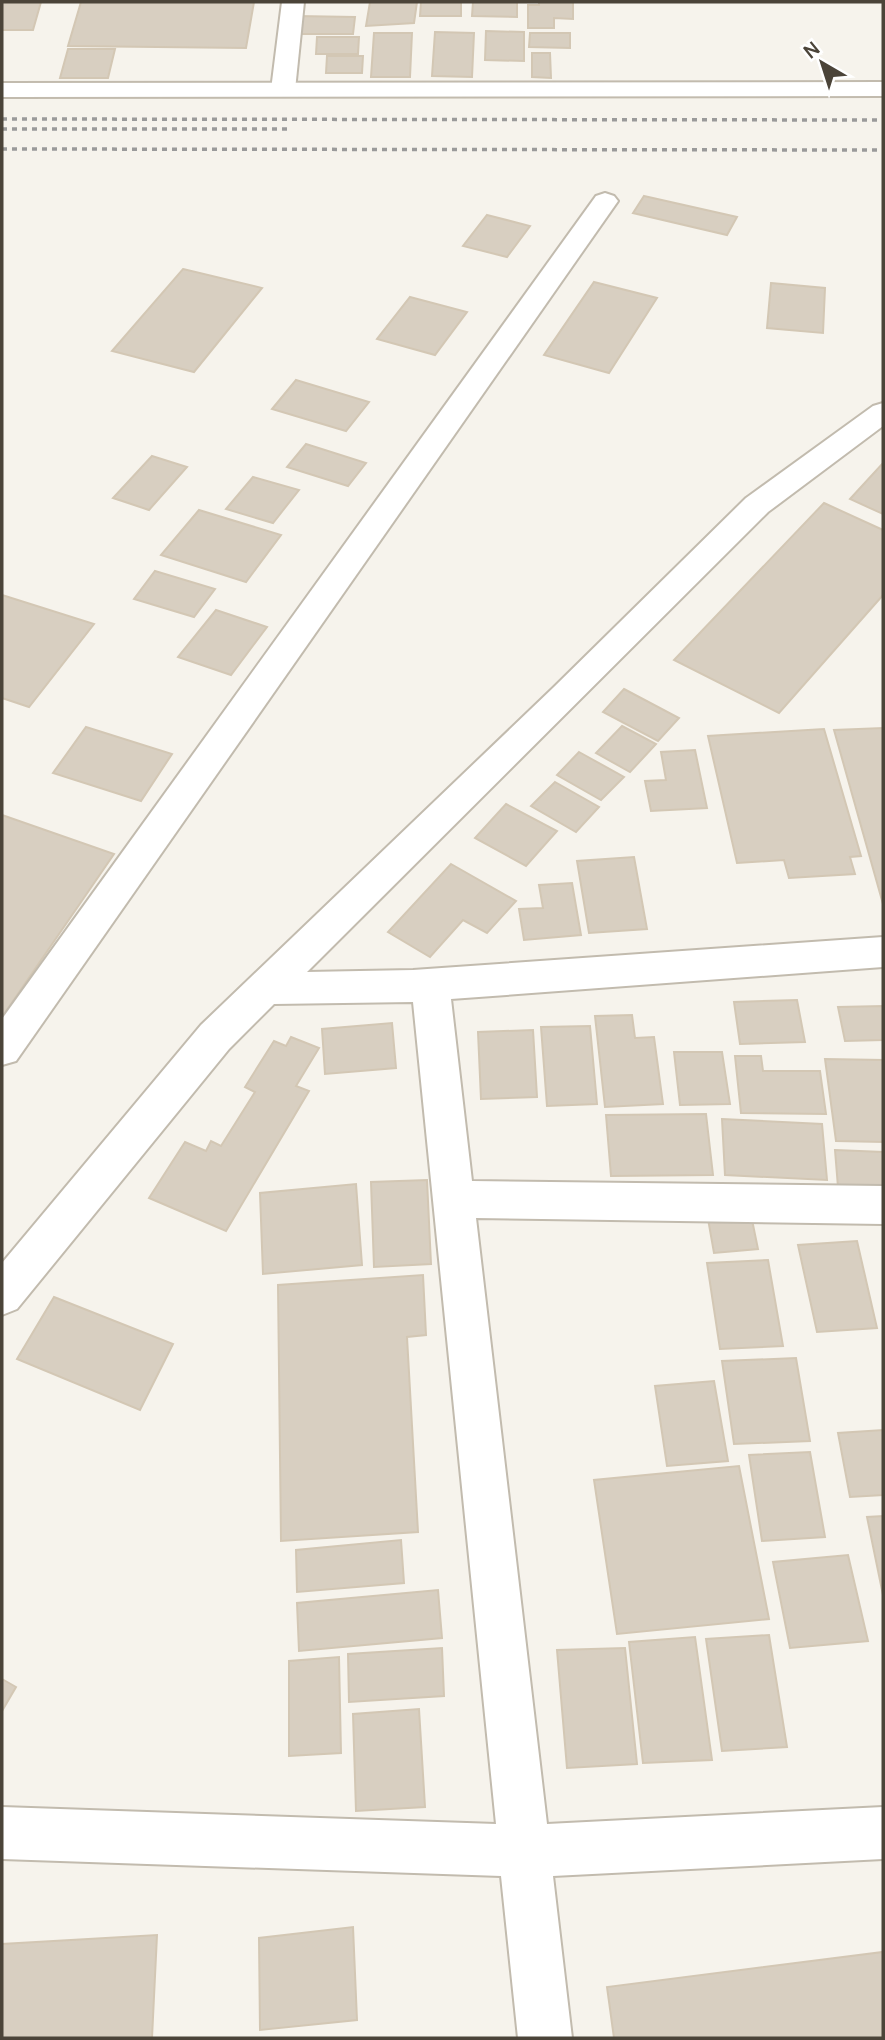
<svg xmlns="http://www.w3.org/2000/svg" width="885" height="2040" viewBox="0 0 885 2040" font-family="Manrope,sans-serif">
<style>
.building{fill:#d8cfc1;stroke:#d3c7b4;stroke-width:2}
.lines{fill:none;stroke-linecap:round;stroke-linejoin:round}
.minor-casing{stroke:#c2bbae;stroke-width:4}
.tertiary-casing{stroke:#c2bbae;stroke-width:4}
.minor{fill:#fff;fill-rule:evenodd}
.tertiary{fill:#fff;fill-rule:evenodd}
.rail{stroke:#9a9a9a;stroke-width:3.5;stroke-dasharray:5 5;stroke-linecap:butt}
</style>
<rect width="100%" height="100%" fill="#f6f3ec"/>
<!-- building -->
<g class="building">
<path d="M2,2H41L33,30H2Z"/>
<path d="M81,2H254L246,48L68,46Z"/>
<path d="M370,2H417L414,23L366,26Z"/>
<path d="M421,2H461V16H420Z"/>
<path d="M473,2H517V17L472,16Z"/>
<path d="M539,2H573V19L554,18V28H528V5H539Z"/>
<path d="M297,16L355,17L353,34H295Z"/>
<path d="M486,31L524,32V61L485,60Z"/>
<path d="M435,32L474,33L472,77L432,76Z"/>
<path d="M374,33H412L410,77H371Z"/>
<path d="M530,33H570V48L529,47Z"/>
<path d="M317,37H359L358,54H316Z"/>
<path d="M68,49H115L108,78H60Z"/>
<path d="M532,53H550L551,78L532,77Z"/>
<path d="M327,56H363L362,73H326Z"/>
<path d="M644,196L737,217L727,235L633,213Z"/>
<path d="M487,215L530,226L507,257L463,246Z"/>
<path d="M183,269L262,288L194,372L112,351Z"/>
<path d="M594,282L657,298L609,373L544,355Z"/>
<path d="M771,283L825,288L823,333L767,328Z"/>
<path d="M410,297L467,312L435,355L377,339Z"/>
<path d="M296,380L369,402L346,431L272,409Z"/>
<path d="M306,444L366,463L348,486L287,467Z"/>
<path d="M152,456L187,467L149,510L113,498Z"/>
<path d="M883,463V514L850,499Z"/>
<path d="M253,477L299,490L273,523L226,509Z"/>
<path d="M824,503L883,530V595L779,713L674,660Z"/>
<path d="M199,510L281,535L246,582L161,555Z"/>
<path d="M155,571L215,589L194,617L134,599Z"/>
<path d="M2,595L94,624L29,707L2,698Z"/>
<path d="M216,610L267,627L231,675L178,657Z"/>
<path d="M624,689L679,718L658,741L603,712Z"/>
<path d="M622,726L656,744L630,772L596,753Z"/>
<path d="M86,727L172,754L141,801L53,773Z"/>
<path d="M883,728V904L834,730Z"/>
<path d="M824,729L861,856L850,857L855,874L789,878L784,860L737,863L708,736Z"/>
<path d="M695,750L707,808L651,811L645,781L666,780L661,752Z"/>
<path d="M579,752L624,777L601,800L557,775Z"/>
<path d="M555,782L599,807L576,832L531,806Z"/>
<path d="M506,804L557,831L526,866L475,838Z"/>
<path d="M2,815L114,854L2,1017Z"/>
<path d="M634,857L647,929L589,933L577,861Z"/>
<path d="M451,864L516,901L487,933L463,920L430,957L388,932Z"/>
<path d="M572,883L581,935L524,940L519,909L543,908L539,885Z"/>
<path d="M797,1000L805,1042L740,1044L734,1002Z"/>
<path d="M883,1006V1040L845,1041L838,1007Z"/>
<path d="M632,1015L635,1038L654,1037L663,1104L605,1107L595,1016Z"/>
<path d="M392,1023L396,1068L325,1074L322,1029Z"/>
<path d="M590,1026L597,1104L547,1106L541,1027Z"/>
<path d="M533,1030L537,1097L481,1099L478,1032Z"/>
<path d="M291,1037L319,1048L296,1086L309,1091L226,1231L149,1198L185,1142L206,1151L211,1141L221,1146L255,1092L245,1087L274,1041L286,1046Z"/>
<path d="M674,1052H722L730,1104L680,1105Z"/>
<path d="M735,1056H761L763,1071H820L826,1114L741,1113Z"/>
<path d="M825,1059L883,1060V1142L836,1141Z"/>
<path d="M706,1114L713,1175L611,1176L606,1115Z"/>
<path d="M722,1119L822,1124L827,1180L725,1175Z"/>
<path d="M835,1150L883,1152V1189L838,1187Z"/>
<path d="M427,1180L431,1264L374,1267L371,1182Z"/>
<path d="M356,1184L362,1265L263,1274L260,1193Z"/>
<path d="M751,1215L758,1249L714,1253L708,1219Z"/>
<path d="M857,1241L877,1328L817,1332L798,1245Z"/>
<path d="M768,1260L783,1346L720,1349L707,1263Z"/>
<path d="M423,1275L426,1335L407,1337L418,1532L281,1541L278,1285Z"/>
<path d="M54,1297L173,1344L140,1410L17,1359Z"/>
<path d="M796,1358L810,1441L734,1444L722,1361Z"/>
<path d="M714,1381L728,1461L667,1466L655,1386Z"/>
<path d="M883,1430V1495L850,1497L838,1433Z"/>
<path d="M810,1452L825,1537L762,1541L749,1455Z"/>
<path d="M739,1466L769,1619L617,1634L594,1480Z"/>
<path d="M883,1516V1595L867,1517Z"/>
<path d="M401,1540L404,1583L297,1592L296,1550Z"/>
<path d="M848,1555L868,1641L790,1648L773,1562Z"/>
<path d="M438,1590L442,1638L299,1651L297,1603Z"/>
<path d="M769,1635L787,1747L722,1751L706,1639Z"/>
<path d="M695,1637L712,1760L643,1763L629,1642Z"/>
<path d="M442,1648L444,1696L349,1702L348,1654Z"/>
<path d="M625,1648L637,1764L567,1768L557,1650Z"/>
<path d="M339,1657L341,1753L289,1756V1661Z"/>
<path d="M2,1679L16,1687L2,1711Z"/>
<path d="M419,1709L425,1807L356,1811L353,1714Z"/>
<path d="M353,1927L357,2020L260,2030L259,1938Z"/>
<path d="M157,1935L152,2038H2V1944Z"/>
<path d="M883,1952V2038H614L607,1987Z"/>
</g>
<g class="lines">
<defs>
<g id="minor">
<path d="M282,2H304L295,90L291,95H275L271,90Z"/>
<path d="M605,193L614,196L618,201L16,1061L2,1065V1019L596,196Z"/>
<path d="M883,403V426L768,512L307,972L413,970L883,937V967L451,999L472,1181L883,1186V1224L476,1218L547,1824L883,1807V1859L553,1876L572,2038H518L501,1876L2,1859V1807L496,1824L413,1002L274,1004L229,1049L17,1309L2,1315V1263L201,1025L554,687L746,498L873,406Z"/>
</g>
<path id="tertiary" d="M883,82V96L2,97V83Z"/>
</defs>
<!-- minor casing -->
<use href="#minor" class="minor-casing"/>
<!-- tertiary casing -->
<use href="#tertiary" class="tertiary-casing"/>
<!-- minor -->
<use href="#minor" class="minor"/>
<!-- tertiary -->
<use href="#tertiary" class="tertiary"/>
<!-- rail -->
<g class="rail">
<path d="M2,119L883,120"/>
<path d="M2,129H289"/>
<path d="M2,149L883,150"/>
</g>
</g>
<!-- border -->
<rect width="885" height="2040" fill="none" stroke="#4b4439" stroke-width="7"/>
<!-- north arrow -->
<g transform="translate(822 63) rotate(321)" stroke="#ffffff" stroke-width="5" paint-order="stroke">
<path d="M0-5L12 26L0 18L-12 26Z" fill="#4b4439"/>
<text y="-10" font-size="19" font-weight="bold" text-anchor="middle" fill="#4b4439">N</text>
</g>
</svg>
